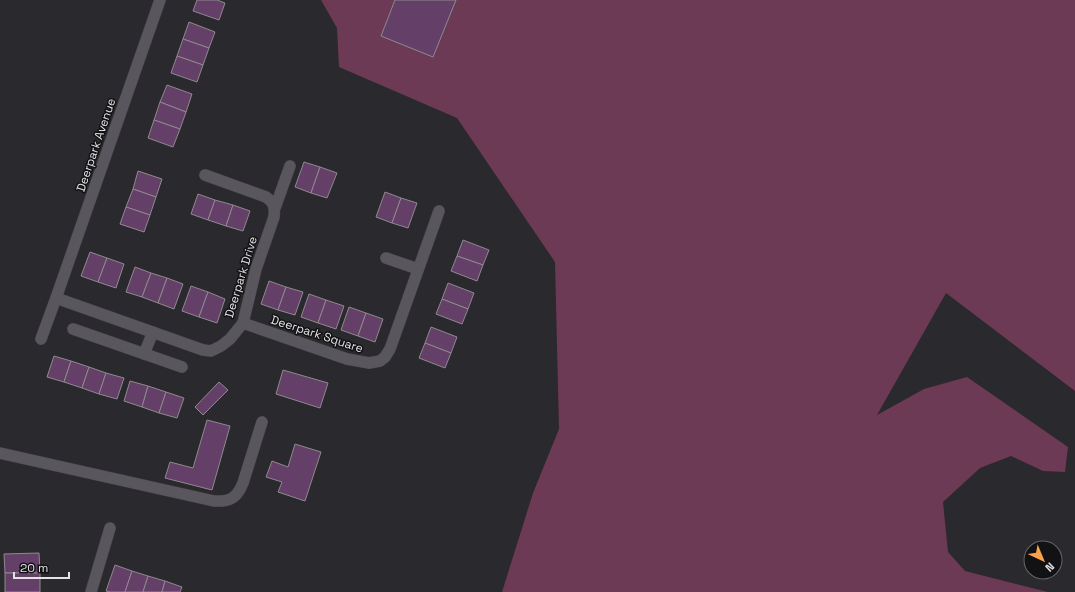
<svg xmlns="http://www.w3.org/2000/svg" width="1075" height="592" viewBox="0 0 1075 592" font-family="'Space Grotesk',sans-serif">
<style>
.green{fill:#6c3a54}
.building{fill:#643f67;stroke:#8e8a8e}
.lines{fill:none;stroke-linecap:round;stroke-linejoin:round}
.minor-casing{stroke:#49484c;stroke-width:12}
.minor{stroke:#59575d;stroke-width:11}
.labels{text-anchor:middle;stroke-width:3;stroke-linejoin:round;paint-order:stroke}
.street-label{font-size:12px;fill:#e3e3e6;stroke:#121214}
</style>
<rect width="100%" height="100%" fill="#2a292d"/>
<!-- green -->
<path class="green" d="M321,0H1075V391L946,293L877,415L924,389L967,377L1068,447L1065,472L1043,471L1011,456L980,468L943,502L948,552L965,571L1048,592H502L533,493L559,429L555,262L457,118L339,67L337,28Z"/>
<!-- building -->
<g class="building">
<path d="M197,0H217L225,3L219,20L193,11Z"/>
<path d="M395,0H456L433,57L381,36Z"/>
<path d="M189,22L215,32L209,48L183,39Z"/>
<path d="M183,39L209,48L203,65L177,56Z"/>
<path d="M177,56L203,65L197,82L171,73Z"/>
<path d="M167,85L192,94L186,112L160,102Z"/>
<path d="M160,102L186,112L180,129L154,120Z"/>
<path d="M154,120L180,129L173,147L148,138Z"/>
<path d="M304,162L320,167L311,193L295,187Z"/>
<path d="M320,167L337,173L327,198L311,193Z"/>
<path d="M138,171L162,179L156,197L133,189Z"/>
<path d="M133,189L156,197L150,215L126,207Z"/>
<path d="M385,192L401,198L392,223L376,217Z"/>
<path d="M198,194L215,200L208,220L191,214Z"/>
<path d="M401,198L417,203L408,228L392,223Z"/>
<path d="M215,200L233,205L226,226L208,220Z"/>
<path d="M233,205L250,211L243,231L226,226Z"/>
<path d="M126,207L150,215L144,232L120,224Z"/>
<path d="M463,240L489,250L483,265L457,256Z"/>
<path d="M90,252L107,258L98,282L81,276Z"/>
<path d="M457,256L483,265L477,281L451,271Z"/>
<path d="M107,258L124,264L116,288L98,282Z"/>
<path d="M135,267L151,273L142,297L126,292Z"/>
<path d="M151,273L167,278L158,303L142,297Z"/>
<path d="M167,278L183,284L174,309L158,303Z"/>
<path d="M269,281L286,287L278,310L261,304Z"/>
<path d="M448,283L474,293L468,309L442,299Z"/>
<path d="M191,286L208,292L199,317L182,311Z"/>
<path d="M286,287L303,292L295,315L278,310Z"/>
<path d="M208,292L225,299L217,323L199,317Z"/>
<path d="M309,294L326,300L318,323L301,317Z"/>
<path d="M442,299L468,309L462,324L436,314Z"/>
<path d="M326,300L344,306L336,329L318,323Z"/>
<path d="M349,307L366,313L358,336L341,330Z"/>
<path d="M366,313L383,319L375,342L358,336Z"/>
<path d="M431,327L457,337L451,353L425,343Z"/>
<path d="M425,343L451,353L445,368L419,358Z"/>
<path d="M54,356L71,361L64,382L47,377Z"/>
<path d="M71,361L89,367L82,388L64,382Z"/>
<path d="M89,367L106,373L99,394L82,388Z"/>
<path d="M283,370L328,383L320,408L276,394Z"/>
<path d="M106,373L124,378L117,399L99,394Z"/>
<path d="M130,381L148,386L142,407L124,401Z"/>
<path d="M219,382L228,390L203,415L195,407Z"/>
<path d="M148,386L166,392L159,413L142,407Z"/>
<path d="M166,392L184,398L177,418L159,413Z"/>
<path d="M207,420L230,426L212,490L165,478L170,462L193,468Z"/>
<path d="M295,444L321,452L305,501L278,492L282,482L266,477L272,461L288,467Z"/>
<path d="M39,553L40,573H5L4,554Z"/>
<path d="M115,565L132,571L125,592H110L106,591Z"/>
<path d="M132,571L148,576L143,592H125Z"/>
<rect x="5" y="573" width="35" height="19"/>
<path d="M148,576L165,581L162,592H143Z"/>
<path d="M165,581L182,587L180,592H162Z"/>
</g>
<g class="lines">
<defs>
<g id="minor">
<path d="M275,208L290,166"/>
<path d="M386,258L418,269"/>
<path d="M56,298L203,350L211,351L221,346L230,339L243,323L256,269L274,217C275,206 274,203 266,197L205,175"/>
<path d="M243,323L347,359L369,363L380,361L385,357L390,349L439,211"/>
<path d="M73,329L182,367"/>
<path d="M41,339L56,298L160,0"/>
<path d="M144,354L153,332"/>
<path d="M0,453L214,501C230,502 237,498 243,483L262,422"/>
<path d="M91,592L110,528"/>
</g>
</defs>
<!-- minor casing -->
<use href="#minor" class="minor-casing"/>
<!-- minor -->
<use href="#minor" class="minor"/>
</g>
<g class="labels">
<!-- street labels -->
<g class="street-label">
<text transform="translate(96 145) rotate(-71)" y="4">Deerpark Avenue</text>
<text transform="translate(241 277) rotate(-73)" y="4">Deerpark Drive</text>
<text transform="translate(317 334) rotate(18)" y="4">Deerpark Square</text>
</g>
</g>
<!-- north arrow -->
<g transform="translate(1043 560) rotate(136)"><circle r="19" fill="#121214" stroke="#666668"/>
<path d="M0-3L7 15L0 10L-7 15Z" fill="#f7a149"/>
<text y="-6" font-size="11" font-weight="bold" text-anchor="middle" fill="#e3e3e6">N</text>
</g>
<!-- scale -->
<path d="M14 572v6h55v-6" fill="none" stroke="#e3e3e6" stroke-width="2"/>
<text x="20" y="572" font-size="12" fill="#e3e3e6" stroke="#121214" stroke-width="3" paint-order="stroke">20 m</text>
</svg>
